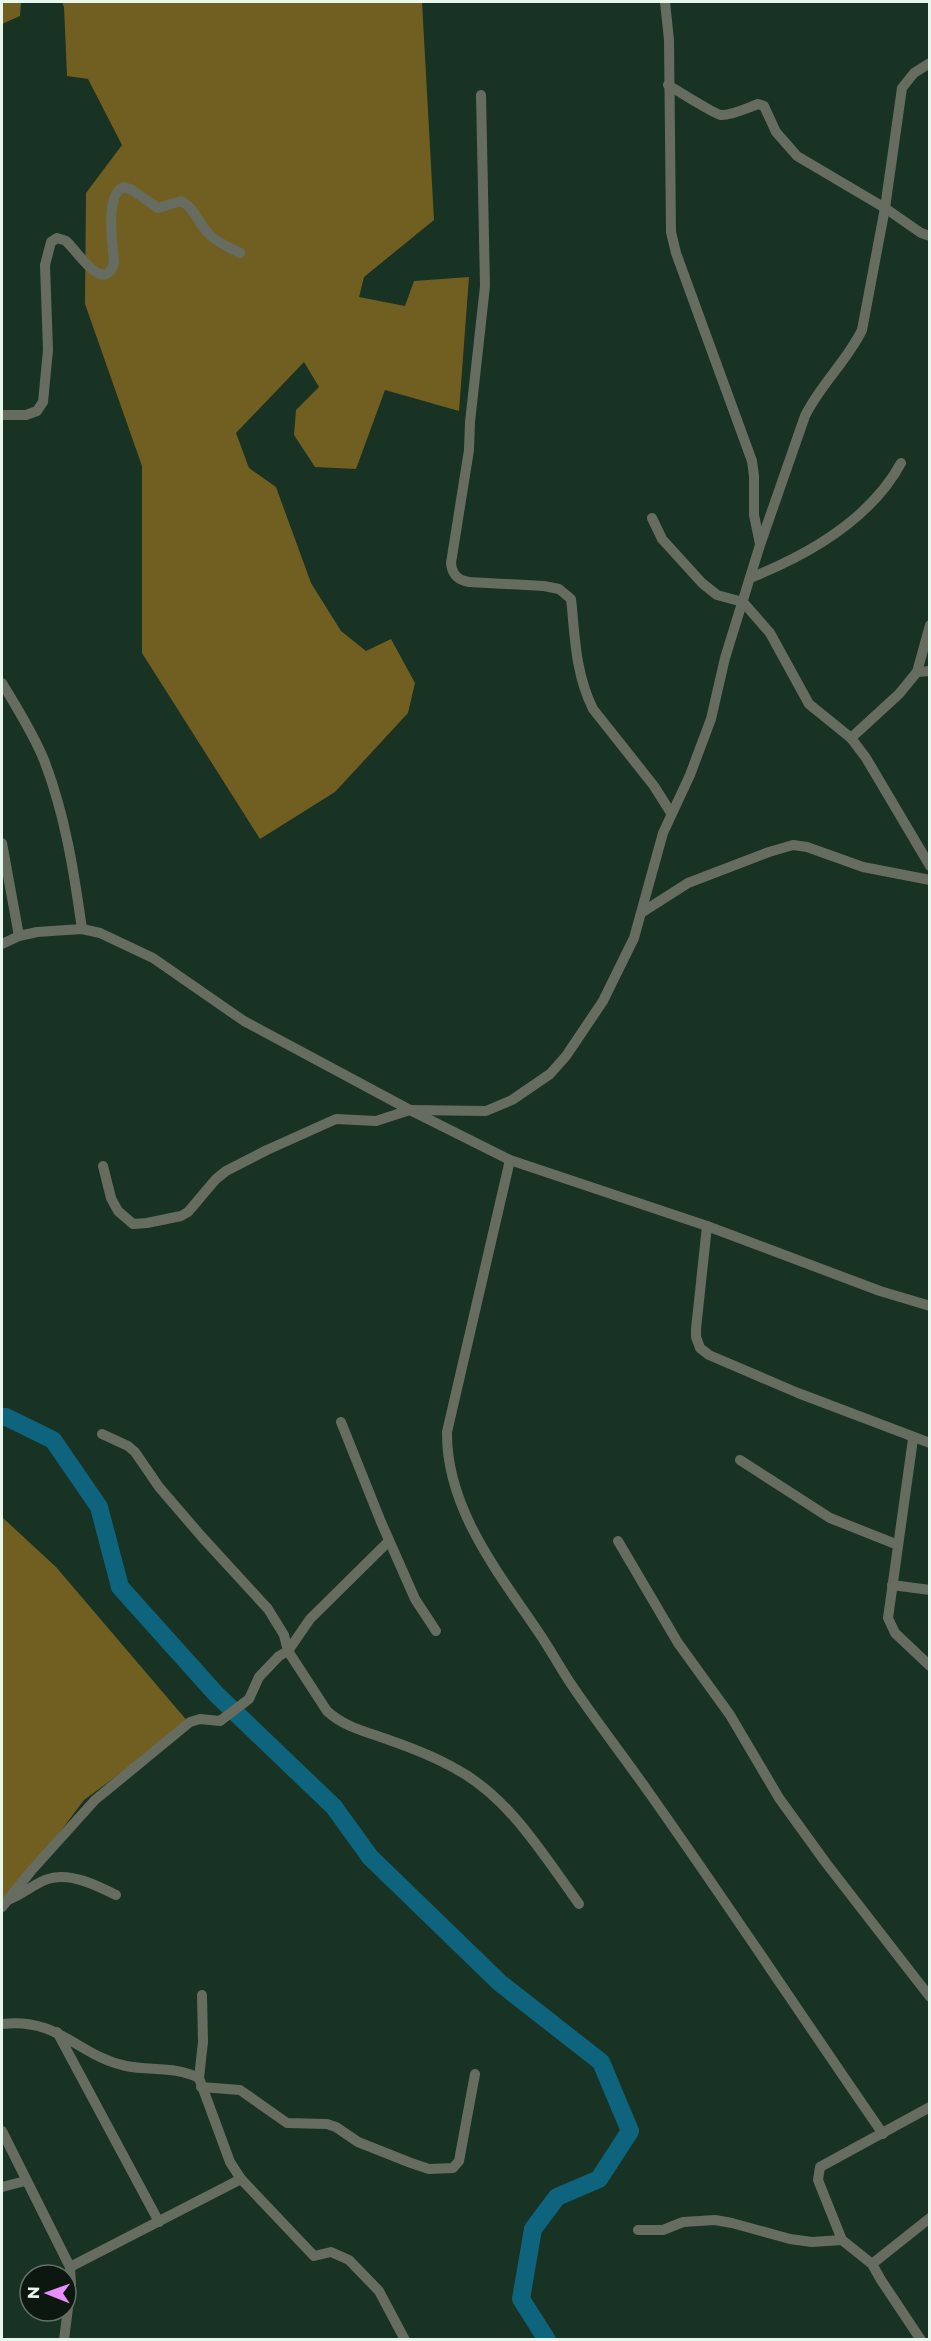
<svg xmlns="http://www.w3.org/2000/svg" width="931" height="2341" viewBox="0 0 931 2341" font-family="Montserrat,sans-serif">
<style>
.forest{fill:#715f21}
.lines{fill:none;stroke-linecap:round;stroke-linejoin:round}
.river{stroke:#0d647c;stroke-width:18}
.minor{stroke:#676c60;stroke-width:10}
</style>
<rect width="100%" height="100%" fill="#183223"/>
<!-- forest -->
<g class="forest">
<path d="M2,2H21L20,16L2,24Z"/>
<path d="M62,2H422L434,220L364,277L359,297L405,306L414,281L469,277L459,411L385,390L356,469L315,467L294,435L296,410L319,387L304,362L236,433L249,468L276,487L311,583L341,631L366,651L391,639L415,683L408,713L335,792L260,839L142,653V466L85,304L86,193L122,145L88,79L67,76L64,7Z"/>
<path d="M2,1517L56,1567L189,1723L84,1800L2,1909Z"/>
</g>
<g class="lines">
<!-- river -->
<path class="river" d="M2,1417H6L53,1440L99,1507L120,1587L216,1694L334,1807L370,1857L500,1983L601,2062L630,2131L599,2179L557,2197L533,2229L521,2299L547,2340"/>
<!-- minor -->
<g class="minor">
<path d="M665,2L669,40L671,232L676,253L752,461L754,476V515L760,544"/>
<path d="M668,85C677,90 714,114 721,115C733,115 747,108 758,104L764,106L776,132L797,156L885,208L921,233L930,236"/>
<path d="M481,95L485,286L470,422L469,450L451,563C452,575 458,580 469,582L544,586L559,589L571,599L572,608C575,643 577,677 593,709L654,786L671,813"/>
<path d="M2,415H26L37,411L43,402L48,350L45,265L51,242L57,238C60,239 64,240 66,241C76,249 104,296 114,263C113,245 104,194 124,187L132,190L158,208L181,201C194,207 198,223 208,233C217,243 229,247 240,253"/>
<path d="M652,518L662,539L702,583L717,595L743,602L770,633L809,704L851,738L866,758L930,866"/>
<path d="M750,578C808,555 870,520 901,463"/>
<path d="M917,672L930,671"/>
<path d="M2,683C17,708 33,733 44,760C65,814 74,872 82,929"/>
<path d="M851,738L899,694L917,672L930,625"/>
<path d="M2,843L19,936"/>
<path d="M641,913L688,883L769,852L793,845L807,847L863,867L930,880"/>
<path d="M2,944L19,936L37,932L82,929L100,933L153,958L244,1021L410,1110L510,1160L707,1226L880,1291L930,1306"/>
<path d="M510,1160L447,1432C446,1507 497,1571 537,1630C549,1647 559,1666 571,1684C596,1721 624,1757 650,1794C729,1906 805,2021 883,2134"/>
<path d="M103,1166L111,1198L118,1211L133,1224L147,1223L181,1216L188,1212L216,1179L226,1171L267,1150L336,1119L376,1121L410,1110L486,1111L512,1100L550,1074L566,1056L603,1001L634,938L663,833L690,775L711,719L725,658L760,545L805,416C820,385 847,361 862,330L885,208L902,88L914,73L930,63"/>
<path d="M707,1226L696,1329V1337L700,1348L709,1355L798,1393L930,1443"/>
<path d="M341,1422L381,1522L415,1599L436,1631"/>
<path d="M102,1434L128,1446L135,1452L159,1487L202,1537L268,1609L284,1635L288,1651L327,1711C344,1727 367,1732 389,1740C412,1748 435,1757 456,1769C510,1798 544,1856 579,1904"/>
<path d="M913,1439L888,1618L895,1633L930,1666"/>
<path d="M740,1460L830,1518L898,1545"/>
<path d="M618,1541L678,1643L730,1715L779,1798L826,1863L930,1997"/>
<path d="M892,1585L930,1590"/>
<path d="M10,1899C23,1894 35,1883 48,1879C70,1872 96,1885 116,1895"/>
<path d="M2,1907L31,1871L95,1800L190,1722L200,1719L220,1721L249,1699L259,1677L279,1656L288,1651L310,1619L389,1541"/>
<path d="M2,2024C59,2017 78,2056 126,2066C151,2071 175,2066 199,2078L230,2162L241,2179L314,2256L331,2252L349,2260L379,2291L405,2340"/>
<path d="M57,2032L159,2222"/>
<path d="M199,2078L203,2042L202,1995"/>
<path d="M201,2087L240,2090L287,2123L327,2124L336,2127L358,2142L411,2163L429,2169L453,2168L459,2161L475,2074"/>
<path d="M2,2131L70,2267L71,2284L64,2340"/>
<path d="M2,2187L25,2181"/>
<path d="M638,2230H663L683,2222L715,2220L732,2223L790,2239L812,2242L842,2240"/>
<path d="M872,2264L930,2218"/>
<path d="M70,2267L241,2179"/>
<path d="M921,2340L881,2280L872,2264L842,2240L818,2180L820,2167L930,2107"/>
</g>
</g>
<!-- border -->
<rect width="931" height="2341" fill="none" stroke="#e7f7ec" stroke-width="6"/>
<!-- north arrow -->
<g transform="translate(48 2293) rotate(271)"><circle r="28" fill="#0c1710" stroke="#647168" stroke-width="1.5"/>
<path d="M0-4.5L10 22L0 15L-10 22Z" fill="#e98efe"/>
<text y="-9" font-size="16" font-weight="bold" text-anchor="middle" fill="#e7f7ec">N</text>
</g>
</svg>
